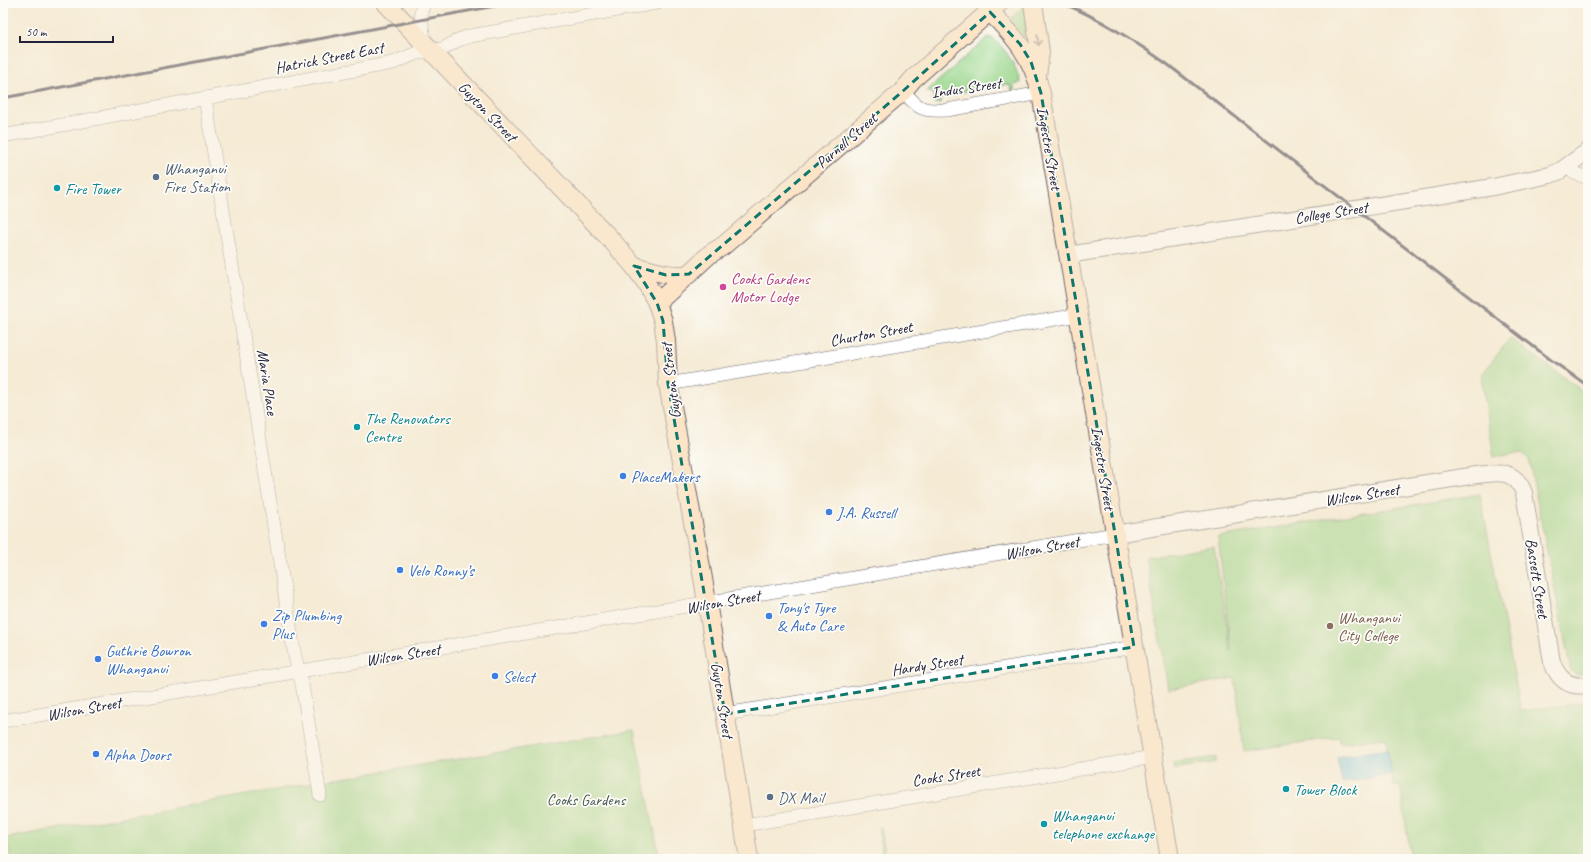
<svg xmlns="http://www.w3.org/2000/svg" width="1591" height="862" viewBox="0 0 1591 862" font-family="Caveat,sans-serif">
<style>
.green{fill:#99d68b;stroke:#5e7c63}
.water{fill:#61bfe0;stroke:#42708e}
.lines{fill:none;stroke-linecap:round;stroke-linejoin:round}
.minor-casing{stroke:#6c6871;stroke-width:14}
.tertiary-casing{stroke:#6c6871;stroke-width:18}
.secondary-casing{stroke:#6c6871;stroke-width:20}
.minor{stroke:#fff;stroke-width:13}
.tertiary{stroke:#fff;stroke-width:16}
.secondary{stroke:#fee4c6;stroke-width:18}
.rail{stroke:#22223b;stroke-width:3}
.oneway{stroke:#9b8d87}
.marked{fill:none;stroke:#0f766e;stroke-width:3;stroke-dasharray:8 5;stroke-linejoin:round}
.service-dot{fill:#5c6f8a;stroke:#fdfcf7;stroke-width:1.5}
.culture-dot{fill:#0f9aa8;stroke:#fdfcf7;stroke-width:1.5}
.hotel-dot{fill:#d1479c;stroke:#fdfcf7;stroke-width:1.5}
.shop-dot{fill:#3f7fe0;stroke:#fdfcf7;stroke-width:1.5}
.education-dot{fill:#8d6e63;stroke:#fdfcf7;stroke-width:1.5}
.labels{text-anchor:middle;stroke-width:3.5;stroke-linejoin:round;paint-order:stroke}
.street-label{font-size:16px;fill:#22223b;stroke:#fdfcf7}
.service-label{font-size:16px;fill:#4e5e75;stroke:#fdfcf7;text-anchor:start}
.culture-label{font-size:16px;fill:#0d838f;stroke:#fdfcf7;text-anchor:start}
.hotel-label{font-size:16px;fill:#b23c85;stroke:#fdfcf7;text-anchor:start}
.shop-label{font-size:16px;fill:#366cbe;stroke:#fdfcf7;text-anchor:start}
.education-label{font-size:16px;fill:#785e54;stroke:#fdfcf7;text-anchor:start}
.park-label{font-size:16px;fill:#465853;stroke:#fdfcf7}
</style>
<rect width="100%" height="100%" fill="#fdfcf7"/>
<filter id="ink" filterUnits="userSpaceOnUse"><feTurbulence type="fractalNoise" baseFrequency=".025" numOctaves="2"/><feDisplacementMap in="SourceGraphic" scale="8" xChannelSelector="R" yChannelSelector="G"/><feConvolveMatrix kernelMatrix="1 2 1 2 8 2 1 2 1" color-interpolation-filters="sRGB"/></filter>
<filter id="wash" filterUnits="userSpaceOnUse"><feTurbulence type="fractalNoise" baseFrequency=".012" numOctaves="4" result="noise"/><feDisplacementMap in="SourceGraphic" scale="16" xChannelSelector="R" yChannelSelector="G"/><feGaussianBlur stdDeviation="0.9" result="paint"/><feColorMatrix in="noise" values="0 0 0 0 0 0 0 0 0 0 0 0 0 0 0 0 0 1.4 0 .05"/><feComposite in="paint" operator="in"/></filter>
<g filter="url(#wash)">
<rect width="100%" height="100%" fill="#f5ebd5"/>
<!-- green -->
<g class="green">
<path d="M1027,4L1034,49L1013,24L1011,18Z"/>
<path d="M988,37C1001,39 1019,70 1020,83L1014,85V90L1012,91L1009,84L941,95V103H934L932,101L934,96L933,93L927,91Z"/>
<path d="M1510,338L1588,395V673L1578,675L1571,671L1529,460C1522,447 1506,455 1494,457L1481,376Z"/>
<path d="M1480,494L1521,711L1588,702V859H1411L1400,785H1393L1386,738L1340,743L1339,737L1244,751L1235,678L1168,689L1146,557L1214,546L1231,651L1218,537Z"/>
<path d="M634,730L660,859H11L6,838L336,779Z"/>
<path d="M1216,757V762L1174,769L1173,763Z"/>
<path d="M881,827L886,859H883L878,828Z"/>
</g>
<!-- water -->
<path class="water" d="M1387,749L1392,774L1342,783L1337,757Z"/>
</g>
<g filter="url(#ink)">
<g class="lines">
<defs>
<g id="minor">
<path d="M424,44L421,13L424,3"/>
<path d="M903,91C920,110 922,111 947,110L1041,93"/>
<path d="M205,98L295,657L302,684L320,795"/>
<path d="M3,136L393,63L417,53L443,49L458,40L470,36L657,3"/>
<path d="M1569,166L1574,173L1588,178"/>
<path d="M668,384L1079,315"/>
<path d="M725,714L1134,647"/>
<path d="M3,721L1115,534"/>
<path d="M744,825L1153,757"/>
</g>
<g id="tertiary">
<path d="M1068,255L1493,187L1550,175L1560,171L1588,151"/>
<path d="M1115,534L1476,475C1498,473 1515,468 1524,493L1552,662C1558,679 1569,688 1588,685"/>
</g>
<g id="secondary">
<path d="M386,3L613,242L634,266L647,284L657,303L663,321L666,341L668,384L704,584L749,859"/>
<path d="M1033,3L1040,52L1037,76"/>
<path d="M990,12C1016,38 1032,56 1041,93L1170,859"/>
<path d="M634,266C652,270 670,278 689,274"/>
<path d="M657,303L710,254L723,246L903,91L913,79L999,3"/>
</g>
</defs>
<!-- minor casing -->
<use href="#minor" class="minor-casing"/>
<!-- tertiary casing -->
<use href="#tertiary" class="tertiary-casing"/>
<!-- secondary casing -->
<use href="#secondary" class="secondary-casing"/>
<!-- minor -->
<use href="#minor" class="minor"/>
<!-- tertiary -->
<use href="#tertiary" class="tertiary"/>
<!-- secondary -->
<use href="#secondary" class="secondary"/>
<!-- rail -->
<g class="rail">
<path d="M1062,3C1100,18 1134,41 1167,64L1551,360L1588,386"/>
<path d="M3,98L511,3"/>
</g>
</g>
<!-- one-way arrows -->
<defs><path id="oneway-shaft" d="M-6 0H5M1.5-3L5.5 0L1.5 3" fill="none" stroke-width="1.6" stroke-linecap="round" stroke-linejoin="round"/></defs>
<use class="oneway" href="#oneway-shaft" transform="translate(1038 40) rotate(82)"/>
</g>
<!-- marked area -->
<path d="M0 0H1591V862H0ZM990,12L1020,44L1031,62L1041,93L1134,647L725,714L668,384L663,321L657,303L634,266L666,275L689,274L903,91Z" fill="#f5ebd5" fill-opacity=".55" fill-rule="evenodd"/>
<path class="marked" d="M990,12L1020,44L1031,62L1041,93L1134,647L725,714L668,384L663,321L657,303L634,266L666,275L689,274L903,91Z"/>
<!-- markers -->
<g class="service-dot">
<circle cx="156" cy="177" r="4"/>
<circle cx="770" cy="797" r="4"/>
</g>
<g class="culture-dot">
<circle cx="57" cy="188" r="4"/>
<circle cx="357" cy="427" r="4"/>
<circle cx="1286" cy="789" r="4"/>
<circle cx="1044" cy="824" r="4"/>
</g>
<circle class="hotel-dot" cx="723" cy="287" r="4"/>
<g class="shop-dot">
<circle cx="623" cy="476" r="4"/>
<circle cx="829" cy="512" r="4"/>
<circle cx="400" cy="570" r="4"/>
<circle cx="769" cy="616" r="4"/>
<circle cx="264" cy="624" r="4"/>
<circle cx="98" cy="659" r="4"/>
<circle cx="495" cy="676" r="4"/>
<circle cx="96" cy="754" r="4"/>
</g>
<circle class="education-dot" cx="1330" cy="626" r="4"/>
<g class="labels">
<!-- street labels -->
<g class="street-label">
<text transform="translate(329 57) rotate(-11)" y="6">Hatrick Street East</text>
<text transform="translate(966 87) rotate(-8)" y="6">Indus Street</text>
<text transform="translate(488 111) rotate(46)" y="6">Guyton Street</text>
<text transform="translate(846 140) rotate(-41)" y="6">Purnell Street</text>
<text transform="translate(1050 148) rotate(80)" y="6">Ingestre Street</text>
<text transform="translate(1331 212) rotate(-9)" y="6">College Street</text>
<text transform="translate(871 333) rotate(-10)" y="6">Churton Street</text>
<text transform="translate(670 381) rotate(-97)" y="6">Guyton Street</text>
<text transform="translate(268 382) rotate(81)" y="6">Maria Place</text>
<text transform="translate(1104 468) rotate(81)" y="6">Ingestre Street</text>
<text transform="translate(1362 494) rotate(-9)" y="6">Wilson Street</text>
<text transform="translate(1042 547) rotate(-10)" y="6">Wilson Street</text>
<text transform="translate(1538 578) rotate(81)" y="6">Bassett Street</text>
<text transform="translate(723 601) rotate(-10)" y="6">Wilson Street</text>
<text transform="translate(403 654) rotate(-9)" y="6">Wilson Street</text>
<text transform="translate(927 664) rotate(-9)" y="6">Hardy Street</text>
<text transform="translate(723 700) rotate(81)" y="6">Guyton Street</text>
<text transform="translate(84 708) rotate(-10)" y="6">Wilson Street</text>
<text transform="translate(946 775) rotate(-9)" y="6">Cooks Street</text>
</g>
<!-- service labels -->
<g class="service-label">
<text x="164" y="174">Whanganui<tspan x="164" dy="18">Fire Station</tspan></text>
<text x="778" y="803">DX Mail</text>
</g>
<!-- culture labels -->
<g class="culture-label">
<text x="65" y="194">Fire Tower</text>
<text x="365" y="424">The Renovators<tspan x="365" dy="18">Centre</tspan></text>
<text x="1294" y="795">Tower Block</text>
<text x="1052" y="821">Whanganui<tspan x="1052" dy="18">telephone exchange</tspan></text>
</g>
<!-- hotel labels -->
<g class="hotel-label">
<text x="731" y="284">Cooks Gardens<tspan x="731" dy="18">Motor Lodge</tspan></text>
</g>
<!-- shop labels -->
<g class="shop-label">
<text x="631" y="482">PlaceMakers</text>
<text x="837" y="518">J.A. Russell</text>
<text x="408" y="576">Velo Ronny’s</text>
<text x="777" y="613">Tony's Tyre<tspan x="777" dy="18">&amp; Auto Care</tspan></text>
<text x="272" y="621">Zip Plumbing<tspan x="272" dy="18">Plus</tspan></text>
<text x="106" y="656">Guthrie Bowron<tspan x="106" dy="18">Whanganui</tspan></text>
<text x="503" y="682">Select</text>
<text x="104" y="760">Alpha Doors</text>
</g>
<!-- education labels -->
<g class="education-label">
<text x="1338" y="623">Whanganui<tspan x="1338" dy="18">City College</tspan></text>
</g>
<!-- park labels -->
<g class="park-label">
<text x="586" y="805">Cooks Gardens</text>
</g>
</g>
<!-- margin -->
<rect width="1591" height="862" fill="none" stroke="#fdfcf7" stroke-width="16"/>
<!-- scale -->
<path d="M20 36v6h93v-6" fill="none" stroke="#22223b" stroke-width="2"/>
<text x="26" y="36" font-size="12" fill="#22223b" stroke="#fdfcf7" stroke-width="3" paint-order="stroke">50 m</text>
</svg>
